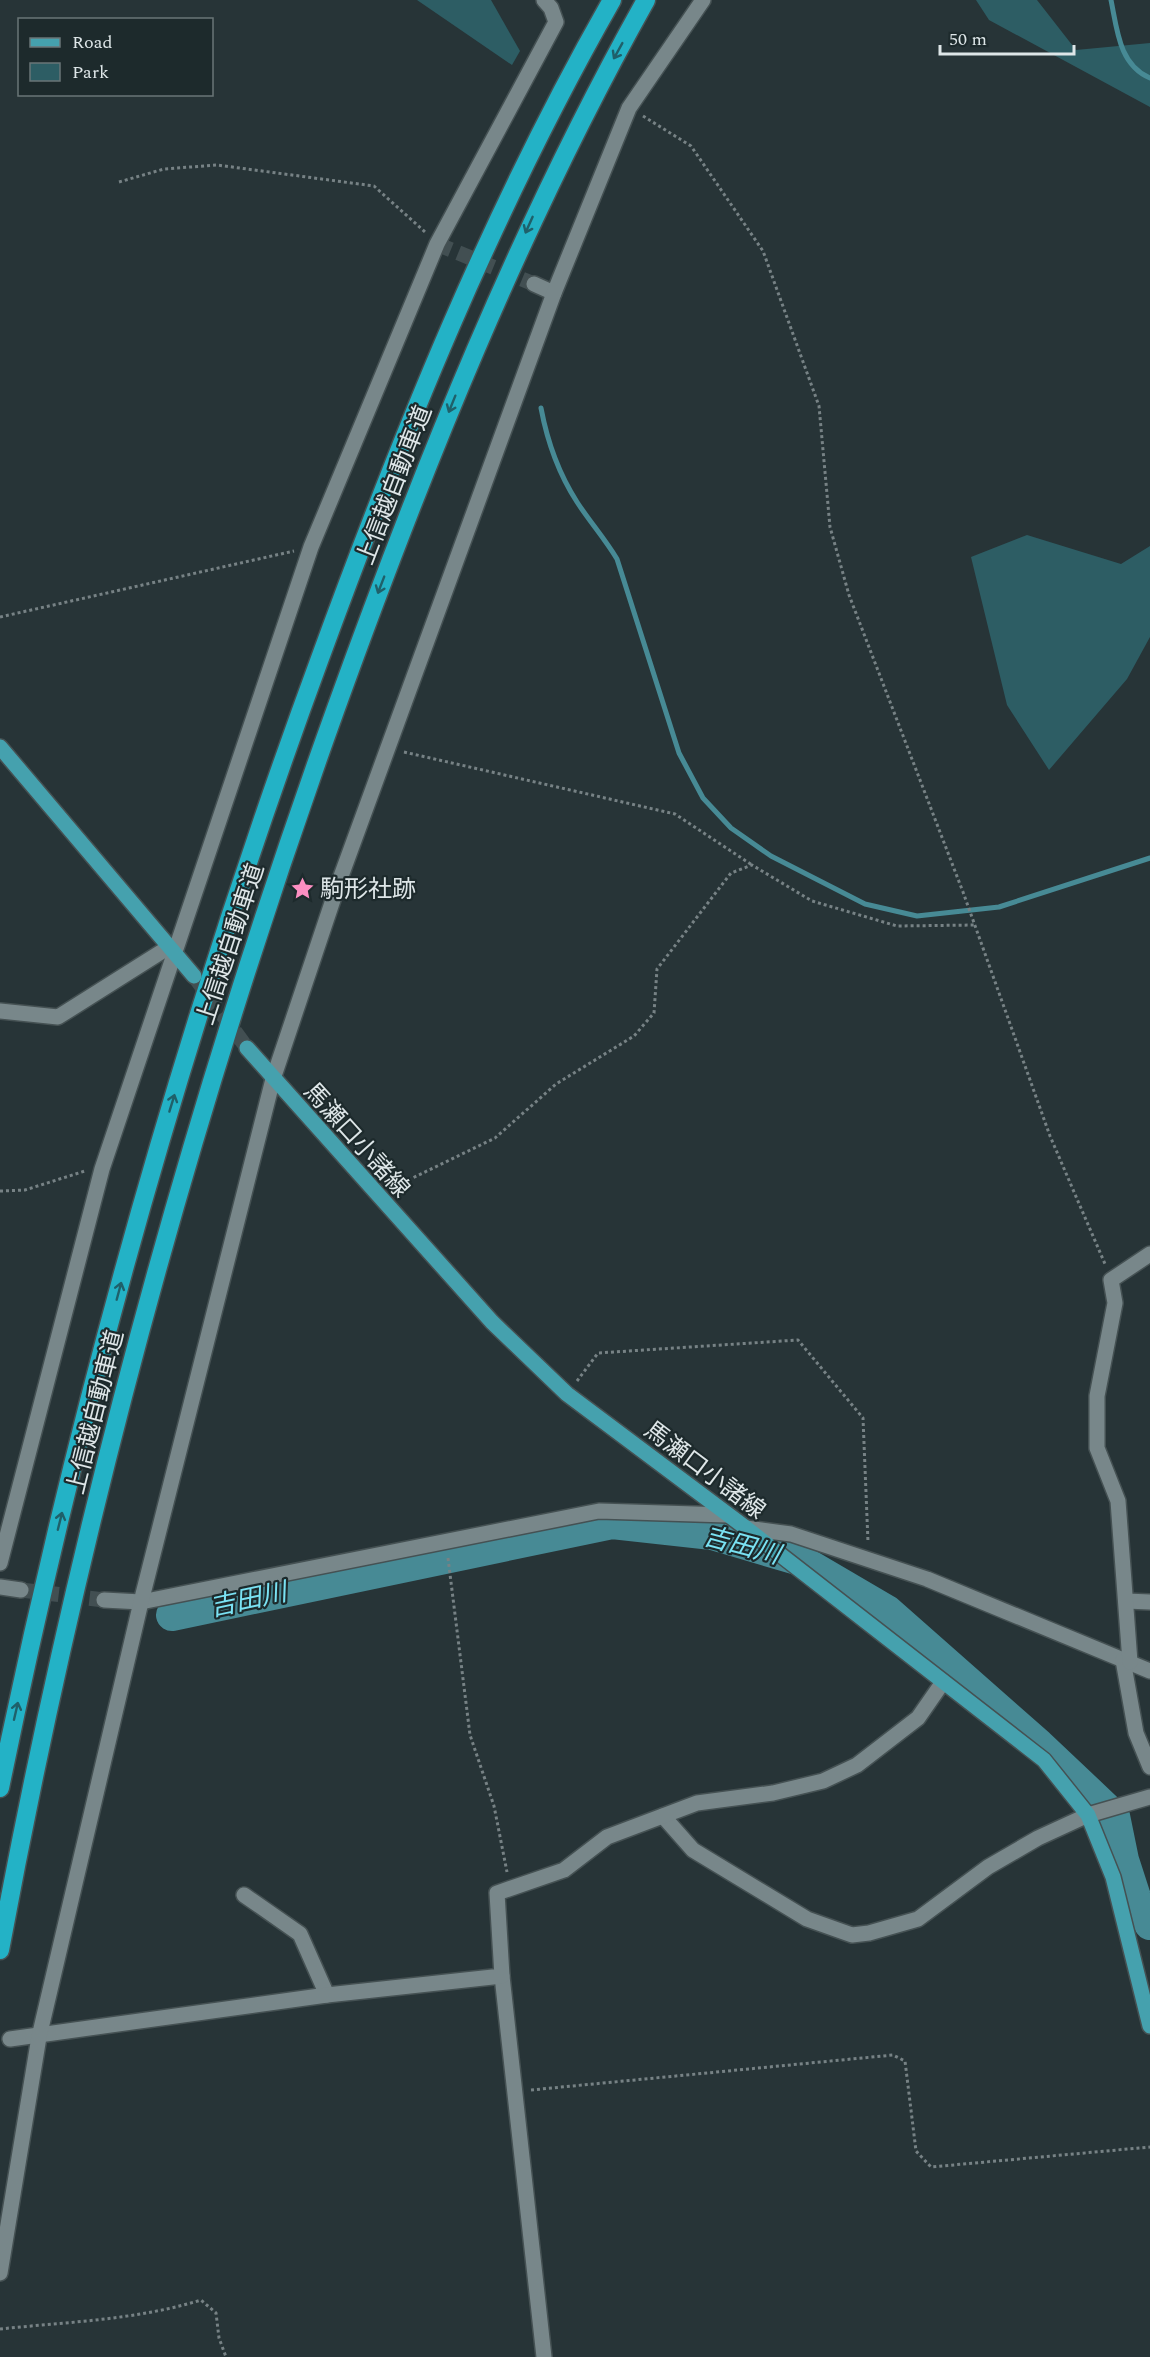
<svg xmlns="http://www.w3.org/2000/svg" width="1150" height="2357" viewBox="0 0 1150 2357" font-family="Spectral,'Noto Sans JP',serif">
<style>
.green{fill:#2d5d64}
.lines{fill:none;stroke-linecap:round;stroke-linejoin:round}
.stream{stroke:#478a95;stroke-width:5}
.river{stroke:#478a95;stroke-width:32}
.minor-tunnel{stroke:#424f52;stroke-width:15;stroke-dasharray:15 8;stroke-linecap:butt}
.major-tunnel{stroke:#424f52;stroke-width:15;stroke-dasharray:15 8;stroke-linecap:butt}
.minor-casing{stroke:#455153;stroke-width:18}
.major-casing{stroke:#455153;stroke-width:18}
.highway-casing{stroke:#455153;stroke-width:21}
.path{stroke:#778285;stroke-width:3;stroke-dasharray:3 3;stroke-linecap:butt}
.minor{stroke:#78878a;stroke-width:15}
.major{stroke:#45a1ae;stroke-width:15}
.highway{stroke:#23b2c6;stroke-width:18}
.oneway{stroke:#1f606a}
.labels{text-anchor:middle;stroke-width:4.5;stroke-linejoin:round;paint-order:stroke}
.street-label{font-size:24px;fill:#dee6e8;stroke:#1d2a2c}
.poi-label{font-size:24px;fill:#dee6e8;stroke:#1d2a2c;text-anchor:start}
.water-label{font-size:26px;font-style:italic;fill:#7ae2f3;stroke:#1d2a2c}
</style>
<rect width="100%" height="100%" fill="#273437"/>
<!-- green -->
<g class="green">
<path d="M417,0H491L520,51L512,65Z"/>
<path d="M976,0H1037L1076,50L1150,43V107L989,20Z"/>
<path d="M1027,535L1121,564L1150,546V637L1127,679L1049,770L1007,705L971,557Z"/>
</g>
<g class="lines">
<!-- stream -->
<g class="stream">
<path d="M1111,0C1117,29 1119,65 1150,78"/>
<path d="M541,408C547,440 559,474 577,502C590,522 605,539 617,559L679,753L703,798L731,828L771,856L865,904L917,916L999,907L1150,858"/>
</g>
<!-- river -->
<path class="river" d="M172,1615L612,1523L712,1534L800,1560L887,1611L1039,1745L1114,1816L1123,1860L1135,1897L1150,1924"/>
<!-- minor-tunnel -->
<g class="minor-tunnel">
<path d="M437,244L534,284"/>
<path d="M21,1590L104,1600"/>
</g>
<!-- major-tunnel -->
<path class="major-tunnel" d="M194,976L247,1048"/>
<defs>
<g id="minor">
<path d="M534,284L554,293"/>
<path d="M0,1011L58,1017L169,947"/>
<path d="M746,1528L791,1534L927,1579L1150,1671"/>
<path d="M0,1563L102,1169L311,547L437,244L556,22L551,8L544,0"/>
<path d="M0,1587L21,1590"/>
<path d="M104,1600L141,1602L599,1511L727,1515"/>
<path d="M1126,1601L1150,1602"/>
<path d="M1123,1660L1136,1733L1150,1767"/>
<path d="M1130,1662L1118,1501L1097,1448V1396L1115,1303L1111,1280L1150,1254"/>
<path d="M663,1816L693,1850L807,1919L852,1935L869,1933L918,1919L988,1867L1038,1838L1088,1815L1150,1797"/>
<path d="M244,1895L300,1934L327,1995"/>
<path d="M502,1976L544,2357"/>
<path d="M10,2039L327,1995L502,1976L497,1893L564,1870L607,1837L697,1803L773,1793L823,1781L857,1765L918,1718L943,1682"/>
<path d="M0,2273L39,2037L141,1602L273,1079L340,879L554,293L629,108L703,0"/>
</g>
<g id="major">
<path d="M0,747L194,976"/>
<path d="M247,1048L492,1322L567,1394L746,1528L1044,1760L1088,1815L1113,1877L1150,2026"/>
</g>
<g id="highway">
<path d="M0,1788C78,1406 184,1028 319,661C402,434 492,210 612,0"/>
<path d="M0,1950C78,1529 190,1114 335,711C423,467 519,227 646,0"/>
</g>
</defs>
<!-- minor casing -->
<use href="#minor" class="minor-casing"/>
<!-- major casing -->
<use href="#major" class="major-casing"/>
<!-- highway casing -->
<use href="#highway" class="highway-casing"/>
<!-- path -->
<g class="path">
<path d="M643,116L691,146L763,251L819,406L830,527L849,595L963,892L1050,1136L1105,1264"/>
<path d="M119,182L164,169L217,165L374,186L425,232"/>
<path d="M0,617L294,551"/>
<path d="M404,752L675,814L752,865"/>
<path d="M392,1188L495,1138L556,1084L634,1036L654,1013L657,969L731,873L752,865L812,901L897,926L975,925"/>
<path d="M0,1191L25,1190L85,1171"/>
<path d="M577,1381L598,1353L798,1340L863,1418L868,1542"/>
<path d="M448,1558L470,1735L494,1806L507,1872"/>
<path d="M531,2090L893,2055L905,2061L916,2151L931,2167L1150,2147"/>
<path d="M0,2329C66,2322 137,2320 201,2300L216,2313L219,2338L226,2357"/>
</g>
<!-- minor -->
<use href="#minor" class="minor"/>
<!-- major -->
<use href="#major" class="major"/>
<!-- highway -->
<use href="#highway" class="highway"/>
</g>
<!-- one-way arrows -->
<defs><path id="oneway-shaft" d="M-6 0H5M1.5-3L5.5 0L1.5 3" fill="none" stroke-width="1.6" stroke-linecap="round" stroke-linejoin="round" transform="scale(1.5)"/></defs>
<g class="oneway">
<use href="#oneway-shaft" transform="translate(618 51) rotate(119)"/>
<use href="#oneway-shaft" transform="translate(529 225) rotate(114)"/>
<use href="#oneway-shaft" transform="translate(452 404) rotate(112)"/>
<use href="#oneway-shaft" transform="translate(381 585) rotate(111)"/>
<use href="#oneway-shaft" transform="translate(172 1103) rotate(-73)"/>
<use href="#oneway-shaft" transform="translate(119 1291) rotate(-75)"/>
<use href="#oneway-shaft" transform="translate(60 1521) rotate(-76)"/>
<use href="#oneway-shaft" transform="translate(16 1711) rotate(-77)"/>
</g>
<!-- icons -->
<defs>
<symbol id="sight-bare" viewBox="-9 -9 18 18"><path d="M0-6L1.8-2.2L6-1.7L2.9 1.2L3.7 5.4L0 3.3L-3.7 5.4L-2.9 1.2L-6-1.7L-1.8-2.2Z" fill="#fc8fc2" stroke="#1d2a2c" stroke-width="2.5" paint-order="stroke"/></symbol>
</defs>
<g fill-rule="evenodd">
<use href="#sight-bare" x="286" y="872" width="33" height="33"/>
</g>
<g class="labels">
<!-- street labels -->
<g class="street-label">
<text transform="translate(394 485) rotate(-69)" y="8">上信越自動車道</text>
<text transform="translate(230 944) rotate(-72)" y="8">上信越自動車道</text>
<text transform="translate(357 1140) rotate(48)" y="8">馬瀬口小諸線</text>
<text transform="translate(95 1412) rotate(-76)" y="8">上信越自動車道</text>
<text transform="translate(705 1470) rotate(37)" y="8">馬瀬口小諸線</text>
</g>
<!-- poi labels -->
<g class="poi-label">
<text x="320" y="897">駒形社跡</text>
</g>
<!-- water labels -->
<g class="water-label">
<text transform="translate(742 1545) rotate(15)" y="9">吉田川</text>
<text transform="translate(248 1599) rotate(-12)" y="9">吉田川</text>
</g>
</g>
<!-- legend -->
<rect x="18" y="18" width="195" height="78" fill="#1d2a2c" stroke="#6a7577" stroke-width="1.5"/>
<rect x="30" y="38" width="30" height="9" fill="#45a1ae" stroke="#6a7577" stroke-width="1.5"/>
<text x="72" y="48" font-size="18" fill="#dee6e8">Road</text>
<rect x="30" y="63" width="30" height="18" fill="#2d5d64" stroke="#6a7577" stroke-width="1.5"/>
<text x="72" y="78" font-size="18" fill="#dee6e8">Park</text>
<!-- scale -->
<path d="M940 45v9h134v-9" fill="none" stroke="#dee6e8" stroke-width="3"/>
<text x="949" y="45" font-size="18" fill="#dee6e8" stroke="#1d2a2c" stroke-width="4.5" paint-order="stroke">50 m</text>
</svg>
